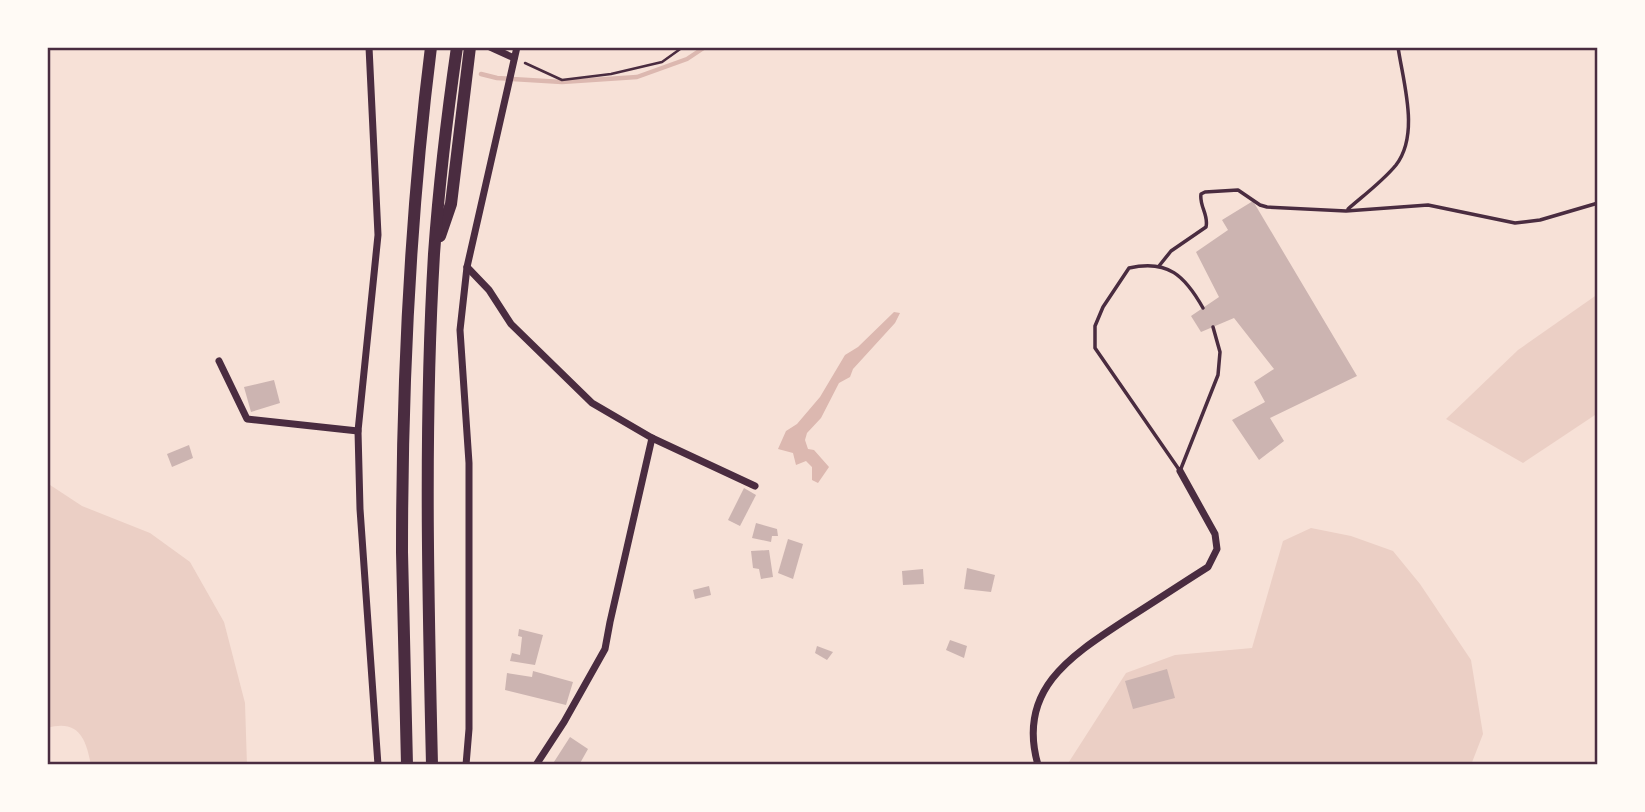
<svg xmlns="http://www.w3.org/2000/svg" width="1645" height="812" viewBox="0 0 1645 812" font-family="Montserrat,sans-serif">
<style>
.green{fill:#ebcfc5}
.water{fill:#dcb8b0}
.lines{fill:none;stroke-linecap:round;stroke-linejoin:round}
.stream{stroke:#dcb8b0;stroke-width:4.5}
.building{fill:#ccb4b1}
.path{stroke:#4a2c40;stroke-width:2.5}
.service{stroke:#4a2c40;stroke-width:3.5}
.minor{stroke:#4a2c40;stroke-width:7}
.motorway{stroke:#4a2c40;stroke-width:12}
.neatline{fill:none;stroke:#4a2c40;stroke-width:2.5}
</style>
<rect width="100%" height="100%" fill="#f7e1d7"/>
<!-- green -->
<g class="green">
<path d="M1598,294V413L1523,463L1446,419L1518,350Z"/>
<path d="M47,483L82,506L150,533L190,562L224,622L245,703L247,765H91C86,739 79,719 47,728Z"/>
<path d="M1311,528L1351,536L1393,551L1420,584L1471,660L1483,734L1471,765H1067L1126,673L1175,655L1252,648L1283,541Z"/>
</g>
<!-- water -->
<path class="water" d="M894,312L900,313L895,323L853,369L850,377L839,383L821,418L807,433L805,440L808,449L814,450L829,467L818,483L812,480V467L806,461L796,465L793,453L778,449L786,431L797,424L820,397L845,355L858,347Z"/>
<g class="lines">
<!-- stream -->
<path class="stream" d="M481,74L497,78L562,82L637,77L687,59L705,47"/>
</g>
<!-- building -->
<g class="building">
<path d="M1253,201L1357,376L1270,418L1284,441L1259,460L1232,420L1265,402L1254,382L1274,369L1234,318L1201,332L1191,316L1219,297L1196,252L1228,230L1222,220Z"/>
<path d="M274,380L280,403L251,412L244,387Z"/>
<path d="M189,445L193,458L172,467L167,454Z"/>
<path d="M744,488L756,495L740,526L728,520Z"/>
<path d="M756,523L777,529L778,536H772L771,542L752,538Z"/>
<path d="M788,539L803,544L793,579L778,573Z"/>
<path d="M769,550L773,577L761,579L759,569L753,568L751,551Z"/>
<path d="M967,568L995,575L991,592L964,589Z"/>
<path d="M923,569L924,584L903,585L902,571Z"/>
<path d="M709,586L711,595L695,599L693,590Z"/>
<path d="M519,629L543,635L535,665L510,661L512,653L520,655L522,637L518,636Z"/>
<path d="M950,640L967,646L964,658L946,650Z"/>
<path d="M817,646L833,652L827,660L815,653Z"/>
<path d="M1167,669L1175,698L1133,709L1125,681Z"/>
<path d="M533,671L573,682L566,705L505,690L507,673L532,677Z"/>
<path d="M570,737L588,749L579,765H552Z"/>
</g>
<g class="lines">
<!-- path -->
<path class="path" d="M525,63L562,80L611,74L662,62L683,47"/>
<!-- service -->
<g class="service">
<path d="M1348,209C1364,195 1383,181 1396,165C1420,134 1403,82 1398,47"/>
<path d="M1159,266L1171,251L1206,227C1209,215 1199,206 1201,194L1205,192L1238,190L1260,205L1267,207L1346,211L1428,205L1515,223L1540,220L1598,203"/>
<path d="M1203,308C1185,276 1168,259 1129,268L1103,307L1095,326V348L1180,471L1218,375L1220,352L1213,327"/>
</g>
<!-- minor -->
<g class="minor">
<path d="M369,47L378,235L358,431L360,509L378,765"/>
<path d="M490,47L514,58"/>
<path d="M467,267L489,290L511,324L592,403L652,438L755,486"/>
<path d="M219,361L247,419L358,431"/>
<path d="M466,765L469,729V463L460,330L467,267L517,47"/>
<path d="M536,765L564,722L605,649L610,622L652,438"/>
<path d="M1038,765C1016,689 1072,655 1127,619C1154,602 1181,584 1208,567L1217,549L1215,534L1180,471"/>
</g>
<!-- motorway -->
<g class="motorway">
<path d="M440,236L451,204L470,47"/>
<path d="M407,765C405,694 403,623 402,552C402,384 410,214 431,47"/>
<path d="M432,765C428,594 424,424 434,254C439,184 447,116 457,47"/>
</g>
</g>
<!-- border -->
<rect width="1645" height="812" fill="none" stroke="#fffaf5" stroke-width="98"/>
<rect x="49" y="49" width="1547" height="714" class="neatline"/>
</svg>
